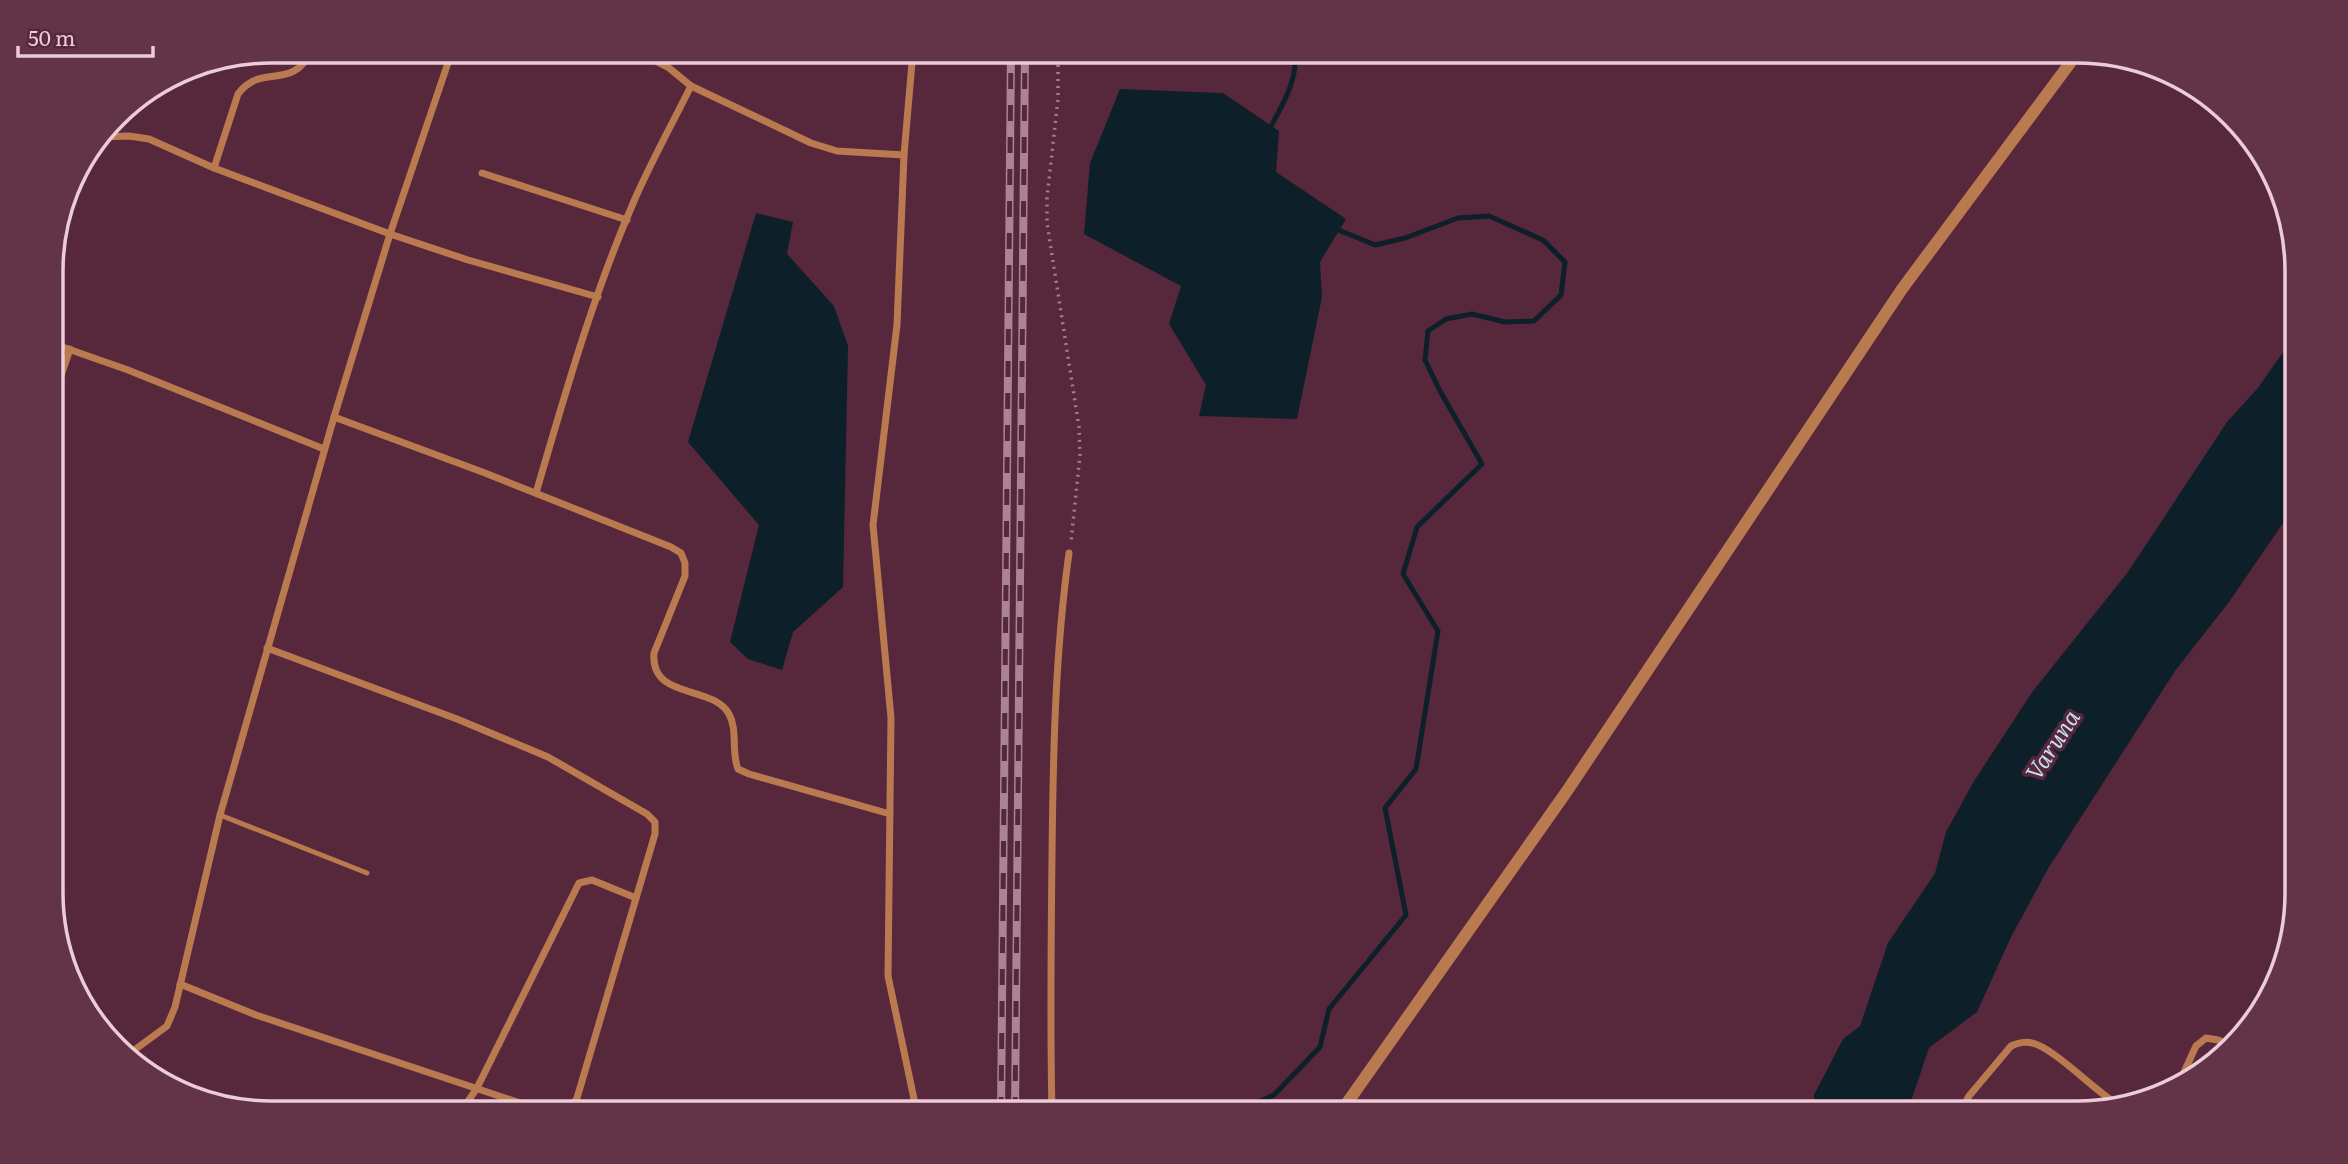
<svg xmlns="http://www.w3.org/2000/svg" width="2348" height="1164" viewBox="0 0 2348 1164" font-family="Literata,serif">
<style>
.water{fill:#0d202a}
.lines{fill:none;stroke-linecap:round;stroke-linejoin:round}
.stream{stroke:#0d202a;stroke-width:5}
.path{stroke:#a47c8d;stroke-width:3.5;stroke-dasharray:2 5;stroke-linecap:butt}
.service{stroke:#ba7a4f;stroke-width:5}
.minor{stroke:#ba7a4f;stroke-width:7}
.tertiary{stroke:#ba7a4f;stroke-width:12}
.rail-casing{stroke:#ab8494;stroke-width:8}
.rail{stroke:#57273c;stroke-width:5;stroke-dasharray:16;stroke-linecap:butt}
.labels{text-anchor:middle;stroke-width:7;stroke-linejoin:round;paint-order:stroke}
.water-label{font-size:23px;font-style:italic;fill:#c1ddee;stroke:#57273c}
.rim{fill:none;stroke:#ecccd8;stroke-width:3.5}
</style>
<rect width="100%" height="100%" fill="#57273c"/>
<!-- water -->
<g class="water">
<path d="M1120,89L1223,93L1279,131L1276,172L1346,219L1320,262L1322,297L1297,419L1199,416L1206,385L1169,324L1181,286L1084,234L1090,163Z"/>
<path d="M756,213L793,222L787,254L834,306L848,346L843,587L793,632L782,670L748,659L730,642L759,525L688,442Z"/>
<path d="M2296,334V504L2229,602L2175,671L2049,867L2011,937L1977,1012L1929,1048L1907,1113H1816L1814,1095L1843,1039L1860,1026L1888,943L1935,873L1946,832L1974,781L2033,691L2128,572L2227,422L2257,389Z"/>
</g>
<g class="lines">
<!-- stream -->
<g class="stream">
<path d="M1268,132C1280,109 1300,78 1294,51"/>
<path d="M1233,1113L1274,1095L1320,1047L1329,1009L1406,915L1385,808L1416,769L1438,631L1403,574L1417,527L1482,464L1440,391L1425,360L1428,331L1446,319L1472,314L1505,322L1534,321L1561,295L1565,262L1543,240L1489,216L1458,218L1405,238L1375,245L1334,228"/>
</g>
<!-- path -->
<path class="path" d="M1058,51V99L1047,198V223L1079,427L1080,455L1071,542"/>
<!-- service -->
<path class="service" d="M220,815L367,873"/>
<!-- minor -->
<g class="minor">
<path d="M636,51L669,68L691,86L811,143L837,151L904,155"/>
<path d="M913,51L904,155L897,325L873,525L891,718L888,976L917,1113"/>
<path d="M101,137L129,136L149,139L214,168L390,234L468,260L598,297"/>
<path d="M214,168L238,94C262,62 292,92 311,51"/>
<path d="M482,173L627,220"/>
<path d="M51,343L128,370L324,449"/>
<path d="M52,402L70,349"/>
<path d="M334,417L485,473L671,547L681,553L685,563V576L654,653C650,700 712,684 729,714C738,730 731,752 738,769L749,774L890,814"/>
<path d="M536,493C565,394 593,295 634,201C651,162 672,124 691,86"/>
<path d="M267,648L457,719L548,757L647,814L655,822V834L577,1098L569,1111L564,1113"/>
<path d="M180,984L256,1015L550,1113"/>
<path d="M129,1054L167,1026L175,1007L220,815L334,417L390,234L452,51"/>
<path d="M2179,1083L2196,1046L2206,1038L2218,1040L2228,1044"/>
<path d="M460,1113L477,1088L579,883L592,880L636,898"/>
<path d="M1052,1113C1050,1028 1051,942 1052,857C1053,756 1055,653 1069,553"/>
<path d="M1960,1113L1969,1096L2011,1046C2017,1043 2026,1041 2032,1043C2054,1048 2095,1091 2117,1104"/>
</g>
<!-- tertiary -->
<path class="tertiary" d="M1340,1113L1567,791L1902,289L2079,51"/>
<defs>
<g id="rail">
<path d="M1001,1113L1011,51"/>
<path d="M1015,1113L1025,51"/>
</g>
</defs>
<!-- rail casing -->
<use href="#rail" class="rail-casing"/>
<!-- rail -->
<use href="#rail" class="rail"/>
</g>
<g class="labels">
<!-- water labels -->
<g class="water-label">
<text transform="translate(2053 745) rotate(-57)" y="8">Varuna</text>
</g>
</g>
<!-- crop -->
<path d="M0 0H2348V1164H0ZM271 63H2077A208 208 0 0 1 2285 271V893A208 208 0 0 1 2077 1101H271A208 208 0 0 1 63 893V271A208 208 0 0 1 271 63Z" fill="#633448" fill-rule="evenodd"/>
<path class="rim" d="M271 63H2077A208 208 0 0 1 2285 271V893A208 208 0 0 1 2077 1101H271A208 208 0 0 1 63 893V271A208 208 0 0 1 271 63Z"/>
<!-- scale -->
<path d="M18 46v10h135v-10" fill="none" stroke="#ecccd8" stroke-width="3.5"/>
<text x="28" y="46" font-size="21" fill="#ecccd8" stroke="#57273c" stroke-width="5" paint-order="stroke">50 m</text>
</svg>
